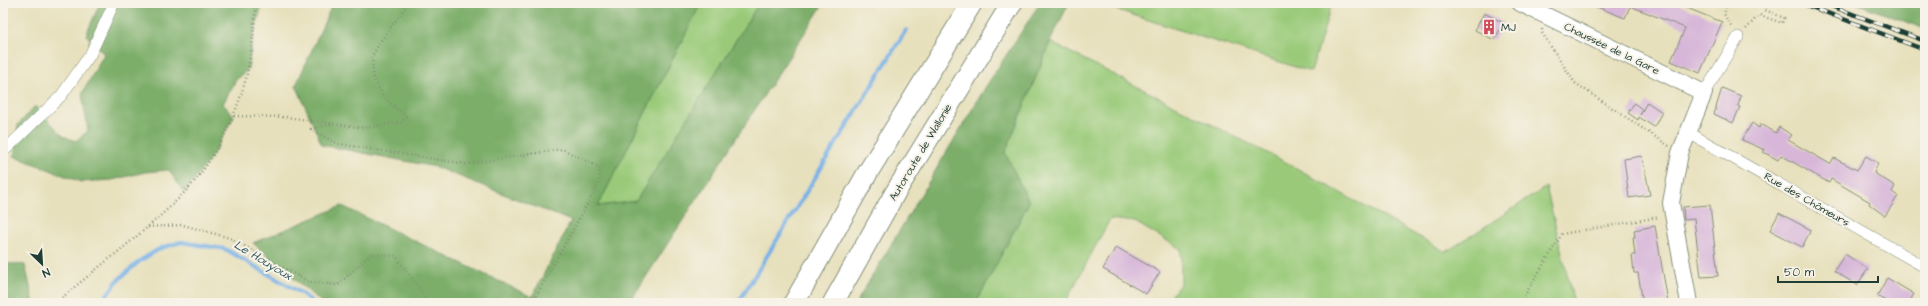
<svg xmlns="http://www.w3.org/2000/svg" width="1928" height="306" viewBox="0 0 1928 306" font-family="'Architects Daughter',sans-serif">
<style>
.green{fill:#9aca79;stroke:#5c8456}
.forest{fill:#7bae69;stroke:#4d764e}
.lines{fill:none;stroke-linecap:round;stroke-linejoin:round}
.stream{stroke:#76b1e7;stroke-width:4}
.building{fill:#d7b6d9}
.street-casing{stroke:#838e78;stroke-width:12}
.secondary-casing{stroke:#838e78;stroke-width:18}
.highway-casing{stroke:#838e78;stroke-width:22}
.path{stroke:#838e78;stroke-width:2.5;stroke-dasharray:1 3;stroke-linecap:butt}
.street{stroke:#fff;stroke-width:11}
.secondary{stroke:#fff;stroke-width:16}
.highway{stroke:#fff;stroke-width:20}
.rail-casing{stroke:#1f3d34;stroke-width:4.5}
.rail{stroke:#f7f3e8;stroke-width:3;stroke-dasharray:9;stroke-linecap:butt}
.labels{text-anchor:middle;stroke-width:4;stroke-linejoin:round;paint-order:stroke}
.poi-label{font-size:11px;fill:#1f3d34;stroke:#f7f3e8;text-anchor:start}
.street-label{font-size:11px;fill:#1f3d34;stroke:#f7f3e8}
.water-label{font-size:12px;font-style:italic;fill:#355a61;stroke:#f7f3e8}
</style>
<rect width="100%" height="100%" fill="#f7f3e8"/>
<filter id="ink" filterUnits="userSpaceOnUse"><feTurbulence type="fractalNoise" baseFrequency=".025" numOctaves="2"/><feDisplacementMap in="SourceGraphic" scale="8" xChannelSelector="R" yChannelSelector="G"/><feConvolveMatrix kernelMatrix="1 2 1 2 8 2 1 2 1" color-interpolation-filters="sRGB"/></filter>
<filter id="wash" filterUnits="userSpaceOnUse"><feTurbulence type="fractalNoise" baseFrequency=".012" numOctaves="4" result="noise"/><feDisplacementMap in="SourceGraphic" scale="16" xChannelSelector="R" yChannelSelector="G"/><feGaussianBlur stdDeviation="0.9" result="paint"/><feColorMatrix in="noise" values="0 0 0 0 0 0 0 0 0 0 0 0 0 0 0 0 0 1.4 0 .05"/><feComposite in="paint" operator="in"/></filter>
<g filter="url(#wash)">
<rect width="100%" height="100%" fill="#e7e0bc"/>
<!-- green -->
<g class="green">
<path d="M701,3H759L636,202L598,206Z"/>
<path d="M1110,3H1332L1311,72L1108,7Z"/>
<path d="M1050,42L1289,164L1446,252L1546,187L1574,303H1166L1181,283V249L1135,222L1110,219L1065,303H976L1029,202L1005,153Z"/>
</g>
<!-- forest -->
<g class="forest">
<path d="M100,3H263L252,38L248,69L236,80L223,104L234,116L212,156L184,193L169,170L145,172L112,180L81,182L14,156L18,125L35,106L63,136L76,141L88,131L82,94L104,54L86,35Z"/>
<path d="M333,3H701L598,206L636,201L759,3H824L629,303H322L253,243L342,206L532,297L571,221L436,167L322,145L296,85Z"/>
<path d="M1040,3H1069L1050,42L1005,153L1029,202L976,303H856L985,88Z"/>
<path d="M1856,3H1925V29Z"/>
<path d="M3,263L25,265L34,303H3Z"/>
</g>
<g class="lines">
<!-- stream -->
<g class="stream">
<path d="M101,303L118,280L141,260L161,248L181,242L225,249L301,293L314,303"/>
<path d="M738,303L906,30"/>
</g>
</g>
<g id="blocks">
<!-- building -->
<g class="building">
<path d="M1587,3H1674L1722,22L1700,73L1671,61L1685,28L1630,6L1625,18Z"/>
<path d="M1484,13L1504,23L1494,40L1475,30Z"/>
<path d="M1722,88L1741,96L1738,106L1740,107L1733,123L1714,114Z"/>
<path d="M1647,102L1662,112L1654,127L1639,117L1638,120L1628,113L1634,103L1643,110L1640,115Z"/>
<path d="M1752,123L1759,128L1761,124L1776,133L1779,127L1792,135L1788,140L1830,164L1834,158L1857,170L1866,156L1878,163L1874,173L1895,186L1892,192L1898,196L1885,216L1869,204L1870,202L1831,179L1829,183L1781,155L1778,160L1763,152L1765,150L1742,140Z"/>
<path d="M1642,156L1650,195L1629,198L1624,159Z"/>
<path d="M1710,205L1718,276L1701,277L1694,219L1684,220L1683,207Z"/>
<path d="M1779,213L1811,230L1802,247L1770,230Z"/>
<path d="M1655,226L1668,302L1643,303L1638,273H1634L1632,255H1635L1633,237H1635L1634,230Z"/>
<path d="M1116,247L1160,272L1146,294L1103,269Z"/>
<path d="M1845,254L1868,269L1857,285L1834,271Z"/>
<path d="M1887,278L1914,294L1909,303H1889L1877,296Z"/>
</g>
</g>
</g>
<g filter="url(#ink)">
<use href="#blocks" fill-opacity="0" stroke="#838e78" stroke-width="1"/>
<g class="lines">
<defs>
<g id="street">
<path d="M1704,93L1738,37"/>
<path d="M1689,133L1925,267"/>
<path d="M3,152L61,96L90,55L114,3"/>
</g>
<path id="secondary" d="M1520,3L1704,93L1680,153L1671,203L1689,303"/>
<g id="highway">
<path d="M794,303L868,172L972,3"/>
<path d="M833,303L895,193L1012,3"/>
</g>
</defs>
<!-- street casing -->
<use href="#street" class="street-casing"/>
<!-- secondary casing -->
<use href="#secondary" class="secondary-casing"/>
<!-- highway casing -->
<use href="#highway" class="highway-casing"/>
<!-- path -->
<g class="path">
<path d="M1727,3L1724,14L1732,27"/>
<path d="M1542,29V33L1575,83L1669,146"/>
<path d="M1746,29L1759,15L1782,23L1784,18L1765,10L1767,4"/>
<path d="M234,116L286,117L364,128L403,122L406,116L384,98L373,77L372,56L382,39L409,3"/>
<path d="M331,124L311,129L338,144L466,164L562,149L599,167L600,181L532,303"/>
<path d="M148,227L183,225L230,238L309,282L338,285L371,254L396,256L429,303"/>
<path d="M56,303C98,266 144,234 183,194C214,162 239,113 248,69C253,48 254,25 256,3"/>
<path d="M1520,303L1562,234L1659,217"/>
</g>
<!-- street -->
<use href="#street" class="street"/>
<!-- secondary -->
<use href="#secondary" class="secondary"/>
<!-- highway -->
<use href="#highway" class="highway"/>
<defs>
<g id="rail">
<path d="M1801,3L1925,50"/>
<path d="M1823,3L1925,41"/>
</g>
</defs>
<!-- rail casing -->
<use href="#rail" class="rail-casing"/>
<!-- rail -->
<use href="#rail" class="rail"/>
</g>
</g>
<!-- icons -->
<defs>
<symbol id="building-bare" viewBox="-9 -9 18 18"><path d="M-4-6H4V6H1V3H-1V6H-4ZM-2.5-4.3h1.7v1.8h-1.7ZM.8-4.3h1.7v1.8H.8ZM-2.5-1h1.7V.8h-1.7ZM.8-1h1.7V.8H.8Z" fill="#d1495b" stroke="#f7f3e8" stroke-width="2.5" paint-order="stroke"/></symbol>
</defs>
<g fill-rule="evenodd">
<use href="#building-bare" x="1478" y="16" width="22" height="22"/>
</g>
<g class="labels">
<!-- poi labels -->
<g class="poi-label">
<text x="1501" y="31">MJ</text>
</g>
<!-- street labels -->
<g class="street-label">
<text transform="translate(1612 48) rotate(26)" y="4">Chaussée de la Gare</text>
<text transform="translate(920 152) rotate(-59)" y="4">Autoroute de Wallonie</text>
<text transform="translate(1807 199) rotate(30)" y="4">Rue des Chômeurs</text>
</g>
<!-- water labels -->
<g class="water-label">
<text transform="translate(263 260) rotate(31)" y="4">Le Houyoux</text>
</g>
</g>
<!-- margin -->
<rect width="1928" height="306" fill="none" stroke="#f7f3e8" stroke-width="16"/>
<!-- north arrow -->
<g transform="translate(42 264) rotate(155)" stroke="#f7f3e8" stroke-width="3" paint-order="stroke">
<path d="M0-3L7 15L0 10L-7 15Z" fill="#1f3d34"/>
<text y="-6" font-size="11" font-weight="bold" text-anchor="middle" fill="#1f3d34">N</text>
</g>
<!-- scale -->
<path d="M1778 276v6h100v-6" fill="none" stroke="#1f3d34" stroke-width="2"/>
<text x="1784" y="276" font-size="12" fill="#1f3d34" stroke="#f7f3e8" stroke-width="3" paint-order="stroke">50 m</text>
</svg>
